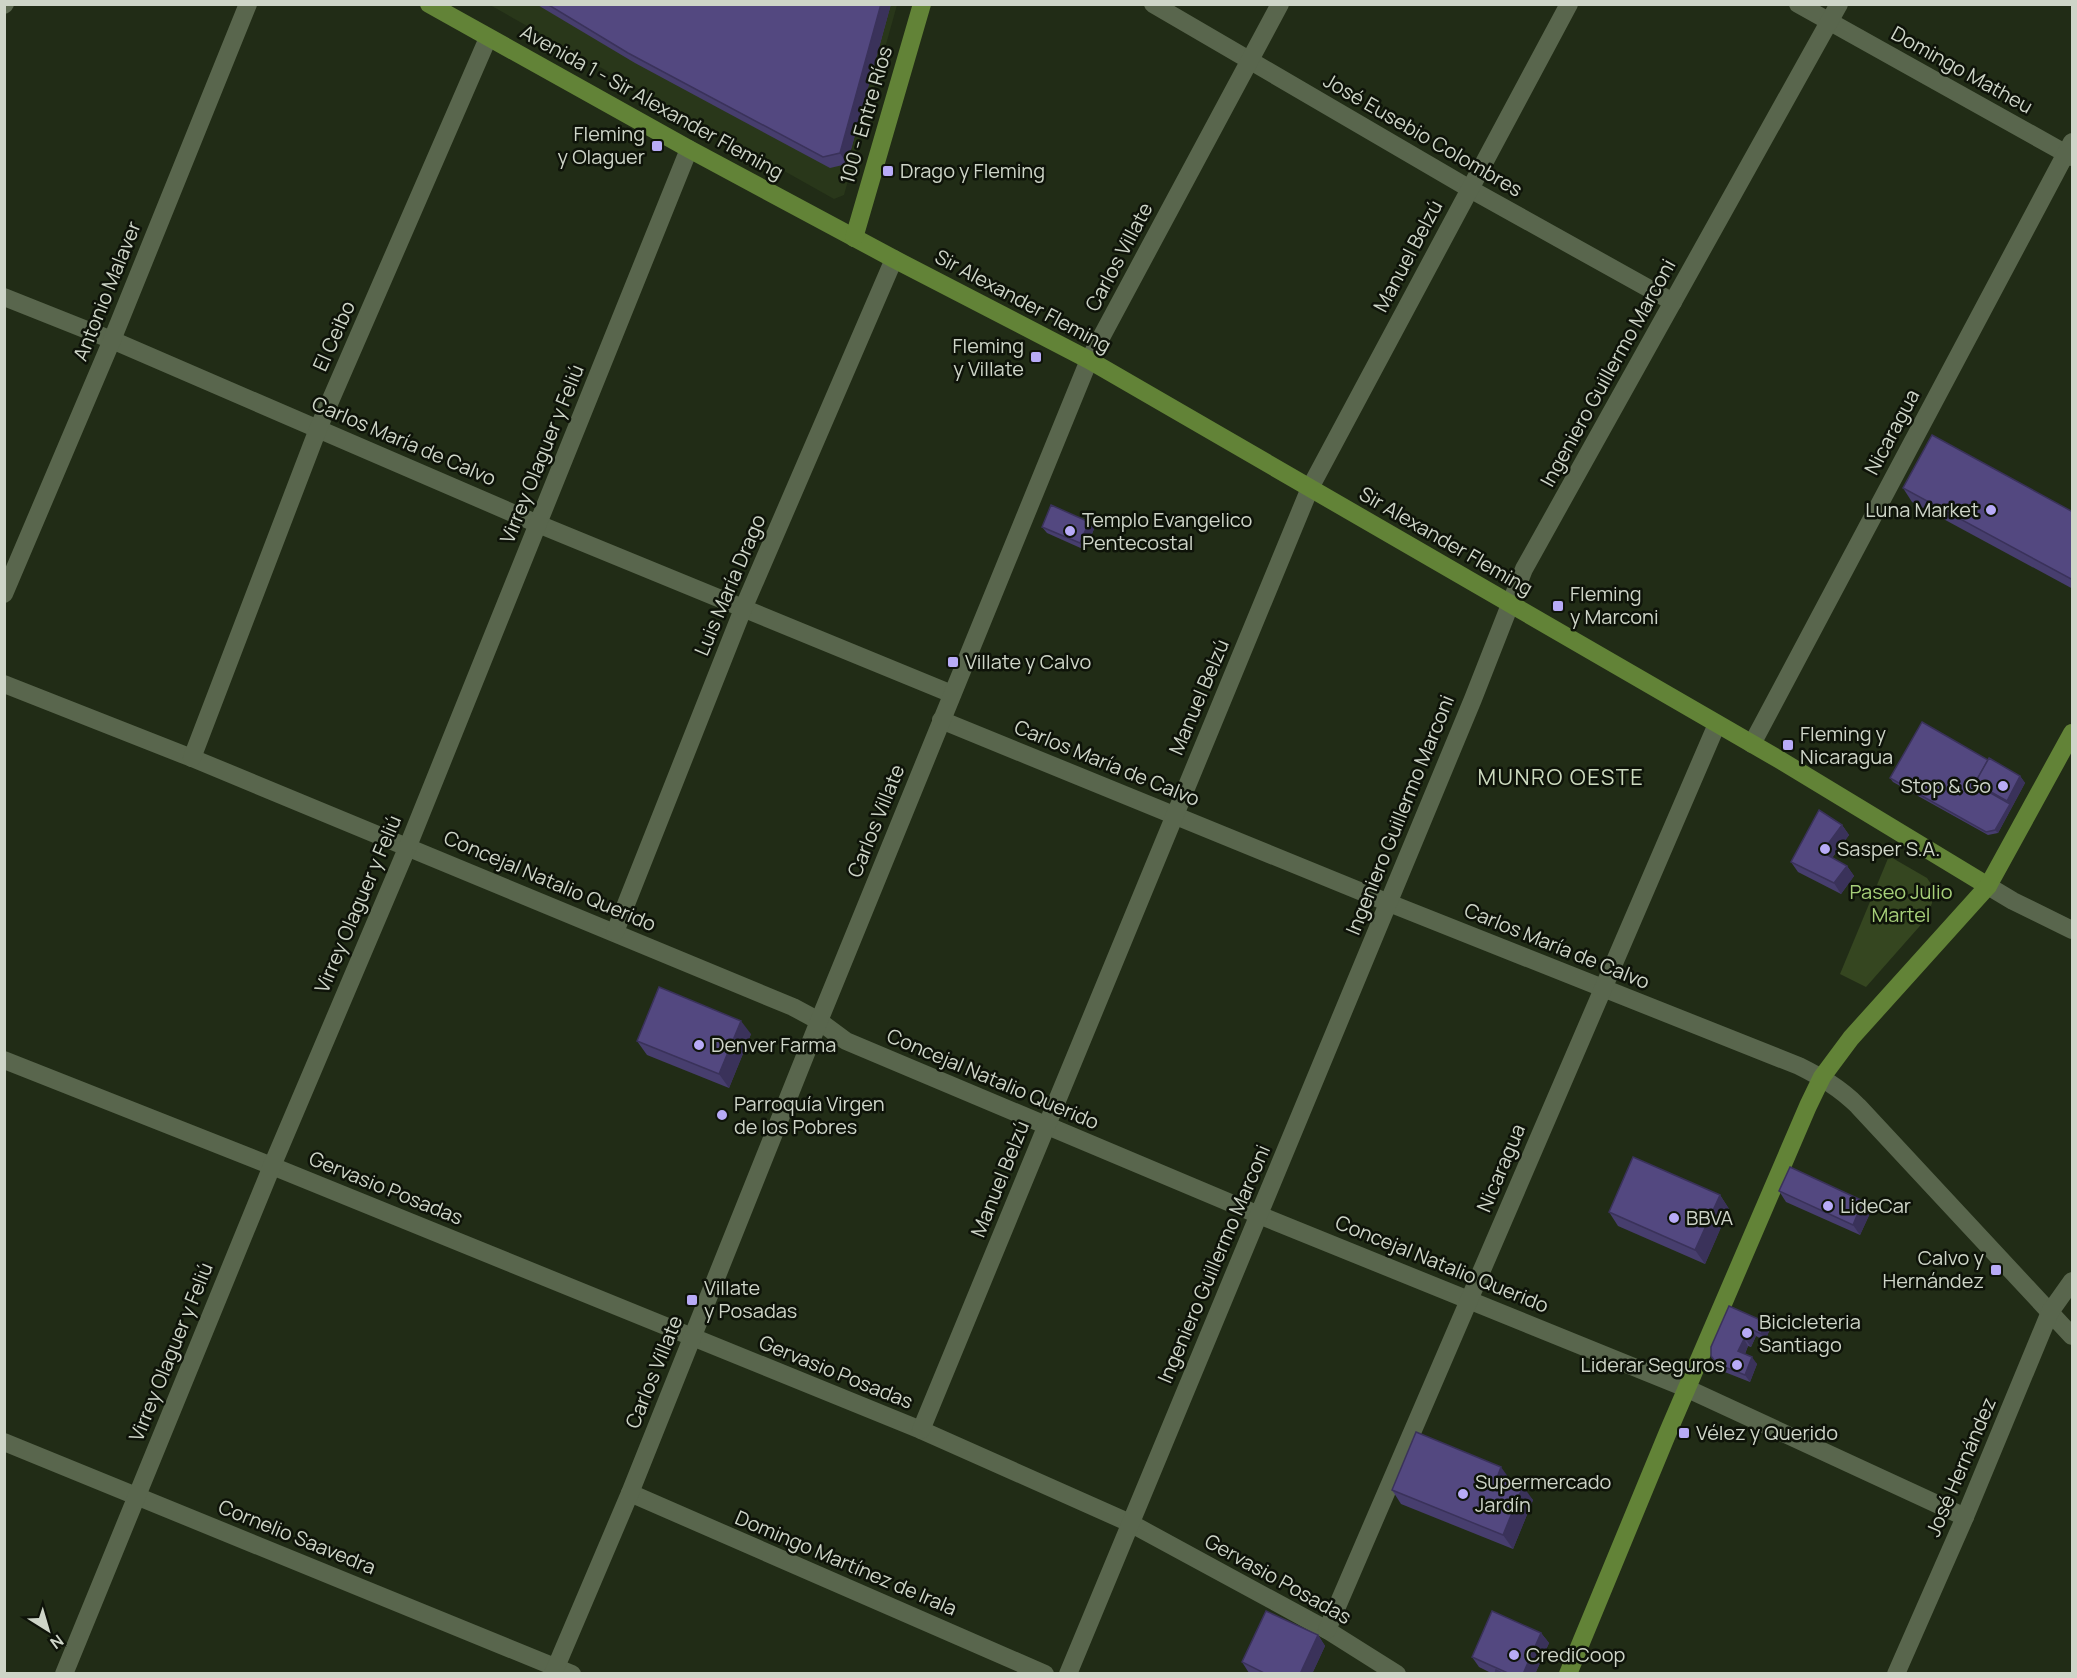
<svg xmlns="http://www.w3.org/2000/svg" width="2077" height="1678" viewBox="0 0 2077 1678" font-family="Manrope,sans-serif">
<style>
.built{fill:#29371a}
.green{fill:#354620}
.lines{fill:none;stroke-linecap:round;stroke-linejoin:round}
.minor{stroke:#59664d;stroke-width:18}
.major{stroke:#628337;stroke-width:18}
.wall{fill:#473e6e}
.shaded-wall{fill:#3a325a}
.building{fill:#534880;stroke:#3a325a;stroke-width:1.5}
.poi-dot{fill:#b8abf7;stroke:#0e1309;stroke-width:2}
.labels{text-anchor:middle;stroke-width:5;stroke-linejoin:round;paint-order:stroke}
.street-label{font-size:20px;fill:#ced5c8;stroke:#0e1309}
.poi-label{font-size:20px;fill:#ced5c8;stroke:#0e1309;text-anchor:start}
.park-label{font-size:20px;fill:#a6cf79;stroke:#0e1309}
.quarter-label{font-size:22px;letter-spacing:1.5px;fill:#ccdabe;stroke:#0e1309}
</style>
<rect width="100%" height="100%" fill="#212c16"/>
<!-- built -->
<path class="built" d="M490,5H897L844,195L834,199Z"/>
<!-- green -->
<path class="green" d="M1889,856L1927,878L1931,884L1932,903L1926,919L1866,987L1840,974Z"/>
<g class="lines">
<!-- minor -->
<g class="minor">
<path d="M1153,4L1470,189L1673,302"/>
<path d="M1798,4L2072,157"/>
<path d="M4,5L5,4"/>
<path d="M4,297L112,340L538,524L952,694"/>
<path d="M4,594L112,340L248,4"/>
<path d="M4,684L192,758L793,1007L819,1021L846,1041L1259,1215L1688,1389L1965,1517"/>
<path d="M941,720L1389,903L1799,1066C1821,1077 1840,1088 1858,1106L2072,1336"/>
<path d="M1752,744L2072,142"/>
<path d="M192,758L318,429L488,38"/>
<path d="M1988,886L2013,901L2072,930"/>
<path d="M615,932L743,609L894,259"/>
<path d="M4,1060L272,1166L921,1430L1130,1523L1327,1630L1397,1674"/>
<path d="M921,1430L1310,488L1569,4"/>
<path d="M4,1442L572,1674"/>
<path d="M630,1493L1045,1674"/>
<path d="M1327,1630L1717,724"/>
<path d="M64,1674L272,1166L408,846L689,149"/>
<path d="M553,1674L630,1493L819,1021L1089,360L1280,4"/>
<path d="M1068,1674L1473,699L1524,569L1839,4"/>
<path d="M1896,1674L1965,1517L2050,1312L2072,1281"/>
</g>
<!-- major -->
<g class="major">
<path d="M429,4L689,149L894,259L1089,360L1780,760L1988,886"/>
<path d="M854,238L922,4"/>
<path d="M1568,1674L1668,1432L1808,1106L1822,1077L1851,1038L1988,886L2072,733"/>
</g>
</g>
<!-- wall -->
<g class="wall">
<path d="M536,4H891L847,164L830,168L635,63Z"/>
<path d="M1903,488L2073,512V589L1912,502Z"/>
<path d="M1042,527L1094,529L1085,550L1047,533Z"/>
<path d="M1988,760L2020,776L2025,783L1998,833L1988,835L1893,782L1890,778Z"/>
<path d="M1842,825L1849,835L1832,858L1847,866L1854,876L1841,894L1798,872L1791,862Z"/>
<path d="M751,1034L729,1088L647,1055L637,1041Z"/>
<path d="M1779,1191L1863,1201L1871,1211L1860,1235L1786,1202Z"/>
<path d="M1720,1195L1729,1209L1705,1264L1618,1226L1609,1212Z"/>
<path d="M1729,1306L1770,1329L1765,1341L1756,1336L1751,1347L1748,1346L1745,1354L1757,1364L1750,1382L1722,1371L1711,1356Z"/>
<path d="M1511,1480L1533,1500L1513,1549L1401,1504L1392,1490Z"/>
<path d="M1541,1633L1549,1643L1535,1674H1493L1479,1667L1472,1657Z"/>
<path d="M1318,1635L1325,1646L1312,1674H1251L1249,1673L1242,1662Z"/>
</g>
<!-- shaded-wall -->
<g class="shaded-wall">
<path d="M881,4H891L847,164L840,153Z"/>
<path d="M1089,522L1094,529L1085,550L1080,543Z"/>
<path d="M2020,776L2025,783L1998,833L1995,830L2010,804L2007,801Z"/>
<path d="M1842,825L1849,835L1829,862L1822,852Z"/>
<path d="M1847,866L1854,876L1841,894L1834,883Z"/>
<path d="M741,1021L751,1034L729,1088L719,1074Z"/>
<path d="M1720,1195L1729,1209L1705,1264L1695,1250Z"/>
<path d="M1863,1201L1871,1211L1860,1235L1853,1225Z"/>
<path d="M1765,1322L1770,1329L1765,1341L1761,1334Z"/>
<path d="M1751,1329L1756,1336L1751,1347L1746,1340Z"/>
<path d="M1744,1339L1748,1346L1743,1358L1738,1351Z"/>
<path d="M1752,1357L1757,1364L1750,1382L1745,1375Z"/>
<path d="M1501,1467L1511,1481L1498,1475Z"/>
<path d="M1523,1486L1533,1500L1513,1549L1503,1535Z"/>
<path d="M1541,1633L1549,1643L1535,1674H1523Z"/>
<path d="M1318,1635L1325,1646L1312,1674H1300Z"/>
</g>
<!-- building -->
<g class="building">
<path d="M547,4H881L840,153L823,157L628,53Z"/>
<path d="M1932,435L2073,512V580L1903,488Z"/>
<path d="M1051,505L1089,522L1080,543L1042,527Z"/>
<path d="M1922,722L1988,760L1975,783L1978,786L2010,804L1995,830L1986,832L1890,778Z"/>
<path d="M1989,758L2020,776L2007,801L1975,783Z"/>
<path d="M1819,810L1842,825L1822,852L1847,866L1834,883L1791,862Z"/>
<path d="M659,987L741,1021L719,1074L637,1041Z"/>
<path d="M1633,1157L1720,1195L1695,1250L1609,1212Z"/>
<path d="M1790,1167L1863,1201L1853,1225L1779,1191Z"/>
<path d="M1729,1306L1765,1322L1761,1334L1751,1329L1746,1340L1744,1339L1738,1351L1752,1357L1745,1375L1717,1364L1711,1356V1347Z"/>
<path d="M1416,1432L1501,1467L1498,1475L1523,1486L1503,1535L1392,1490Z"/>
<path d="M1266,1611L1318,1635L1300,1674H1266L1242,1662Z"/>
<path d="M1492,1611L1541,1633L1523,1674H1510L1472,1657Z"/>
<path d="M1496,1670L1504,1674H1495Z"/>
</g>
<!-- markers -->
<g class="poi-dot">
<rect x="651" y="140" width="12" height="12" rx="3"/>
<rect x="882" y="165" width="12" height="12" rx="3"/>
<rect x="1030" y="351" width="12" height="12" rx="3"/>
<circle cx="1991" cy="510" r="6"/>
<circle cx="1070" cy="531" r="6"/>
<rect x="1552" y="600" width="12" height="12" rx="3"/>
<rect x="947" y="656" width="12" height="12" rx="3"/>
<rect x="1782" y="739" width="12" height="12" rx="3"/>
<circle cx="2003" cy="786" r="6"/>
<circle cx="1825" cy="849" r="6"/>
<circle cx="699" cy="1045" r="6"/>
<circle cx="722" cy="1115" r="6"/>
<circle cx="1828" cy="1206" r="6"/>
<circle cx="1674" cy="1218" r="6"/>
<rect x="1990" y="1264" width="12" height="12" rx="3"/>
<rect x="686" y="1294" width="12" height="12" rx="3"/>
<circle cx="1747" cy="1333" r="6"/>
<circle cx="1737" cy="1365" r="6"/>
<rect x="1678" y="1427" width="12" height="12" rx="3"/>
<circle cx="1463" cy="1494" r="6"/>
<circle cx="1514" cy="1655" r="6"/>
</g>
<g class="labels">
<!-- street labels -->
<g class="street-label">
<text transform="translate(1962 70) rotate(29)" y="7">Domingo Matheu</text>
<text transform="translate(652 102) rotate(29)" y="7">Avenida 1 - Sir Alexander Fleming</text>
<text transform="translate(866 115) rotate(-74)" y="7">100 - Entre Ríos</text>
<text transform="translate(1423 135) rotate(30)" y="7">José Eusebio Colombres</text>
<text transform="translate(1408 256) rotate(-62)" y="7">Manuel Belzú</text>
<text transform="translate(1119 257) rotate(-62)" y="7">Carlos Villate</text>
<text transform="translate(107 291) rotate(-68)" y="7">Antonio Malaver</text>
<text transform="translate(1023 301) rotate(28)" y="7">Sir Alexander Fleming</text>
<text transform="translate(334 336) rotate(-66)" y="7">El Ceibo</text>
<text transform="translate(1608 373) rotate(-61)" y="7">Ingeniero Guillermo Marconi</text>
<text transform="translate(1892 432) rotate(-62)" y="7">Nicaragua</text>
<text transform="translate(404 441) rotate(23)" y="7">Carlos María de Calvo</text>
<text transform="translate(542 454) rotate(-68)" y="7">Virrey Olaguer y Feliú</text>
<text transform="translate(1446 541) rotate(30)" y="7">Sir Alexander Fleming</text>
<text transform="translate(730 585) rotate(-67)" y="7">Luis María Drago</text>
<text transform="translate(1199 697) rotate(-67)" y="7">Manuel Belzú</text>
<text transform="translate(1107 763) rotate(22)" y="7">Carlos María de Calvo</text>
<text transform="translate(1400 815) rotate(-68)" y="7">Ingeniero Guillermo Marconi</text>
<text transform="translate(876 821) rotate(-68)" y="7">Carlos Villate</text>
<text transform="translate(550 881) rotate(23)" y="7">Concejal Natalio Querido</text>
<text transform="translate(358 904) rotate(-67)" y="7">Virrey Olaguer y Feliú</text>
<text transform="translate(1557 946) rotate(22)" y="7">Carlos María de Calvo</text>
<text transform="translate(993 1079) rotate(23)" y="7">Concejal Natalio Querido</text>
<text transform="translate(1501 1168) rotate(-67)" y="7">Nicaragua</text>
<text transform="translate(1000 1179) rotate(-68)" y="7">Manuel Belzú</text>
<text transform="translate(386 1188) rotate(22)" y="7">Gervasio Posadas</text>
<text transform="translate(1214 1264) rotate(-67)" y="7">Ingeniero Guillermo Marconi</text>
<text transform="translate(1442 1264) rotate(22)" y="7">Concejal Natalio Querido</text>
<text transform="translate(171 1352) rotate(-68)" y="7">Virrey Olaguer y Feliú</text>
<text transform="translate(654 1372) rotate(-68)" y="7">Carlos Villate</text>
<text transform="translate(836 1372) rotate(22)" y="7">Gervasio Posadas</text>
<text transform="translate(1961 1467) rotate(-67)" y="7">José Hernández</text>
<text transform="translate(297 1537) rotate(22)" y="7">Cornelio Saavedra</text>
<text transform="translate(846 1563) rotate(23)" y="7">Domingo Martínez de Irala</text>
<text transform="translate(1278 1579) rotate(29)" y="7">Gervasio Posadas</text>
</g>
<!-- poi labels -->
<g class="poi-label">
<text x="645" y="141" text-anchor="end">Fleming<tspan x="645" dy="23">y Olaguer</tspan></text>
<text x="900" y="178">Drago y Fleming</text>
<text x="1024" y="353" text-anchor="end">Fleming<tspan x="1024" dy="23">y Villate</tspan></text>
<text x="1979" y="517" text-anchor="end">Luna Market</text>
<text x="1082" y="527">Templo Evangelico<tspan x="1082" dy="23">Pentecostal</tspan></text>
<text x="1570" y="601">Fleming<tspan x="1570" dy="23">y Marconi</tspan></text>
<text x="965" y="669">Villate y Calvo</text>
<text x="1800" y="741">Fleming y<tspan x="1800" dy="23">Nicaragua</tspan></text>
<text x="1991" y="793" text-anchor="end">Stop &amp; Go</text>
<text x="1837" y="856">Sasper S.A.</text>
<text x="711" y="1052">Denver Farma</text>
<text x="734" y="1111">Parroquía Virgen<tspan x="734" dy="23">de los Pobres</tspan></text>
<text x="1840" y="1213">LideCar</text>
<text x="1686" y="1225">BBVA</text>
<text x="1984" y="1265" text-anchor="end">Calvo y<tspan x="1984" dy="23">Hernández</tspan></text>
<text x="704" y="1295">Villate<tspan x="704" dy="23">y Posadas</tspan></text>
<text x="1759" y="1329">Bicicleteria<tspan x="1759" dy="23">Santiago</tspan></text>
<text x="1725" y="1372" text-anchor="end">Liderar Seguros</text>
<text x="1696" y="1440">Vélez y Querido</text>
<text x="1475" y="1489">Supermercado<tspan x="1475" dy="23">Jardín</tspan></text>
<text x="1526" y="1662">CrediCoop</text>
</g>
<!-- park labels -->
<g class="park-label">
<text x="1901" y="899">Paseo Julio<tspan x="1901" dy="23">Martel</tspan></text>
</g>
<!-- quarter labels -->
<g class="quarter-label">
<text x="1561" y="785">MUNRO OESTE</text>
</g>
</g>
<!-- border -->
<rect width="2077" height="1678" fill="none" stroke="#ced5c8" stroke-width="12"/>
<!-- north arrow -->
<g transform="translate(48 1630) rotate(143)" stroke="#0e1309" stroke-width="4.5" paint-order="stroke">
<path d="M0-4.5L10 22L0 15L-10 22Z" fill="#ced5c8"/>
<text y="-9" font-size="16" font-weight="bold" text-anchor="middle" fill="#ced5c8">N</text>
</g>
</svg>
